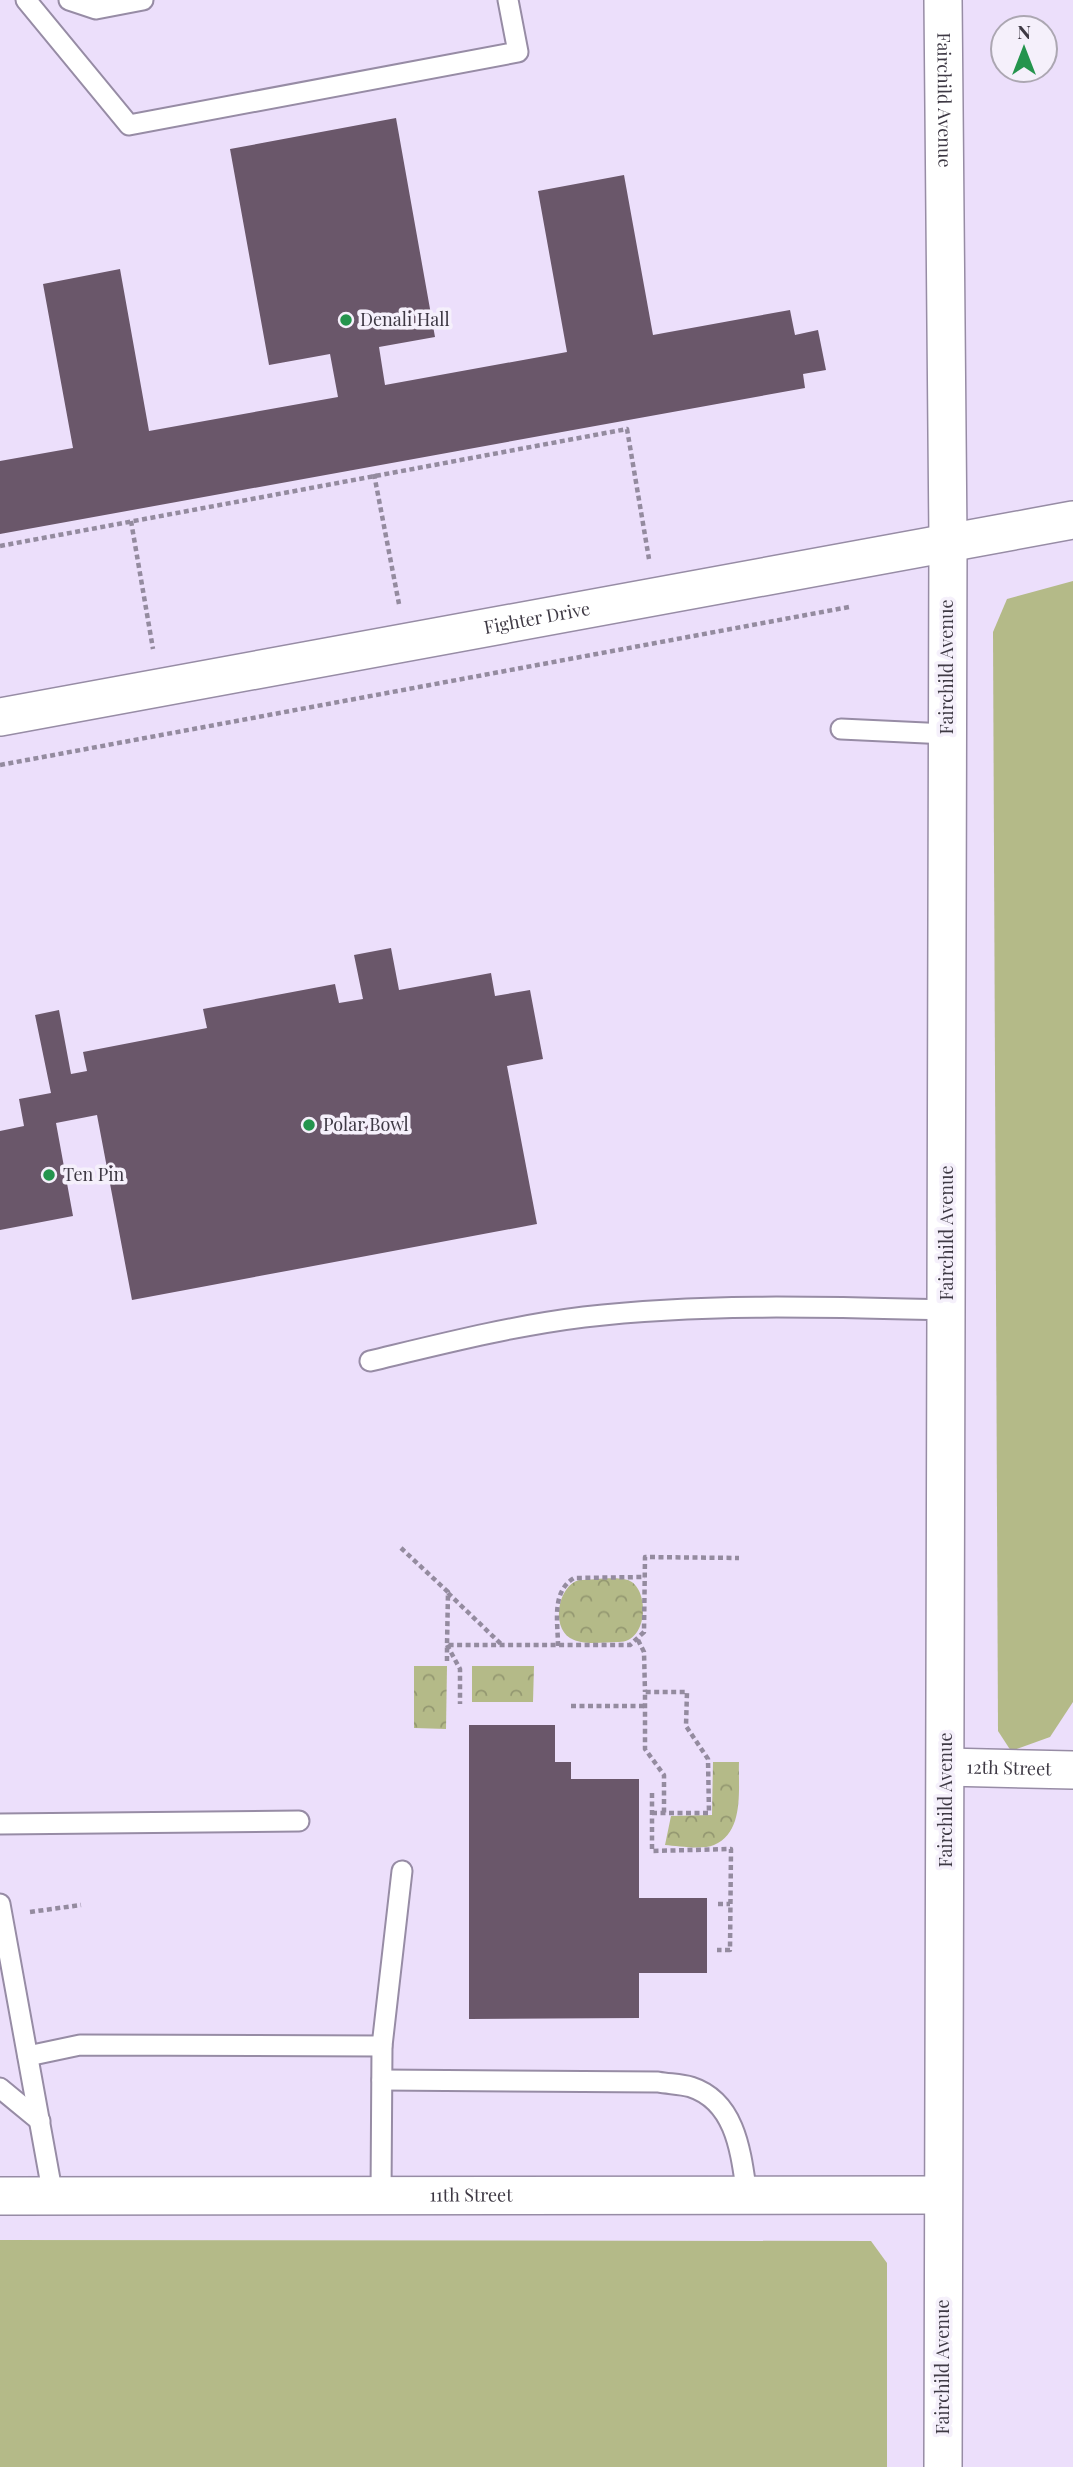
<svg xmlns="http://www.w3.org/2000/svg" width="1073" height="2467" viewBox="0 0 1073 2467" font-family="'Playfair Display',serif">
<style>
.grass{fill:#b4ba88}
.park{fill:url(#park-crowns)}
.building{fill:#6a576a}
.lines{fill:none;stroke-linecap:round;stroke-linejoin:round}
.lane-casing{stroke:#978ca5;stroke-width:23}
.street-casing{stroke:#978ca5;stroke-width:40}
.path{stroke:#948b9f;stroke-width:4.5;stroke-dasharray:5 3.5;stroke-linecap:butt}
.lane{stroke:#fff;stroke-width:19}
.street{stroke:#fff;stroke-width:37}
.poi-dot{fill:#24944d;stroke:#f5f0fb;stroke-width:2.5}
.labels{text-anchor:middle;stroke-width:7;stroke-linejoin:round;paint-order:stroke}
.street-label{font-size:18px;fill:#3e3944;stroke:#f5f0fb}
.poi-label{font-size:18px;fill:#3e3944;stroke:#f5f0fb;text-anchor:start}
</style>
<defs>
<pattern id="park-crowns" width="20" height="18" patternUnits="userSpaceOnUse" patternTransform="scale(1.75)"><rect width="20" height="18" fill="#b4ba88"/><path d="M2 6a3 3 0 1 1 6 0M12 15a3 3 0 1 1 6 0" fill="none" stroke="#949871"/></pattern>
</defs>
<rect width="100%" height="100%" fill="#ecdffb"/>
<!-- grass -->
<g class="grass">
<path d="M1073,581V1702L1050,1737L1011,1751L998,1731L993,632L1007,599Z"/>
<path d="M0,2240L871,2241L887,2263V2467H0Z"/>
</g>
<!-- park -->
<g class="park">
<path d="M579,1580C593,1580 615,1576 628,1580C650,1588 649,1643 618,1642C604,1642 583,1646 570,1638C551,1626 558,1586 579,1580Z"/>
<path d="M414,1666H447L446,1729L414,1728Z"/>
<path d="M472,1666H534L533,1702H472Z"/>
<path d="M713,1762H739C738,1788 745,1832 714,1845C702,1850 678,1846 665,1845L671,1816L712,1815Z"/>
</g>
<!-- building -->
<g class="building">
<path d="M396,118L435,337L379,347L385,385L567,352L538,191L624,175L653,335L790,310L795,335L818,330L826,370L803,374L805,388L0,534V461L73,448L43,284L120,269L149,431L338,397L330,354L269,365L230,149Z"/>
<path d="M391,948L399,990L491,973L495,996L530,990L543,1059L507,1066L537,1224L132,1300L97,1115L56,1123L73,1216L0,1230V1131L24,1126L19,1099L51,1093L35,1015L59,1010L71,1074L87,1071L83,1052L207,1028L203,1009L335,984L339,1003L363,999L354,955Z"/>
<path d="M469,1725H555V1762H571V1779H639V1898H707V1973H639V2018L469,2019Z"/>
</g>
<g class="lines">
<defs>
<g id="lane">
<path d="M26,0L129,125L518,52L508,0"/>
<path d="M69,0L96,9L143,0"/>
<path d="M841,729L947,734"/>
<path d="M370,1361C441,1344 511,1326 584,1317C703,1303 827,1307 947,1310"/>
<path d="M0,1824L299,1821"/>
<path d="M0,1904L53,2196"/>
<path d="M28,2056L80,2045L382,2046"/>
<path d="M382,2080L658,2082C669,2084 681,2084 691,2087C737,2102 741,2155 747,2195"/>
<path d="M0,2088L40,2121"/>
<path d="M381,2195L382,2046L402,1871"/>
</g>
<g id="street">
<path id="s1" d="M943,0L948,540L943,2467"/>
<path id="s2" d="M0,717L1073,520"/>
<path id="s3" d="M946,1767L1073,1770"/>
<path id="s4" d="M0,2196L942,2195"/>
</g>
</defs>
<!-- lane casing -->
<use href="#lane" class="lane-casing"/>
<!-- street casing -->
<use href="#street" class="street-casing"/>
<!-- path -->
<g class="path">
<path d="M374,474L399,604"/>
<path d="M131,521L153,649"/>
<path d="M0,546L627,429L649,559"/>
<path d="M0,765L849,607"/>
<path d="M401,1548L448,1592L447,1645H630L644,1632L645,1557L739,1558"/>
<path d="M448,1593L502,1645"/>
<path d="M638,1640L644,1652L645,1692"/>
<path d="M447,1645L460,1669V1704"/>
<path d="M558,1646C558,1622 551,1592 574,1578L645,1577"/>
<path d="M447,1661V1646"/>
<path d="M571,1706H645"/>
<path d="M652,1793V1851L731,1849L730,1950H717"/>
<path d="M652,1813H709L708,1759L686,1726L687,1692H645V1749L664,1775V1813"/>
<path d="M718,1904H730"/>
<path d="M30,1912L81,1905"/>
</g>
<!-- lane -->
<use href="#lane" class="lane"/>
<!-- street -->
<use href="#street" class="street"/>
</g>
<!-- markers -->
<g class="poi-dot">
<circle cx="346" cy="320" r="7"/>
<circle cx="309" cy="1125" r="7"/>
<circle cx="49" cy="1175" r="7"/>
</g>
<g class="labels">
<!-- street labels -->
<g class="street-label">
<text dy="6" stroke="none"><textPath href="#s1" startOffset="100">Fairchild Avenue</textPath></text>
<text dy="6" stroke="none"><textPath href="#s2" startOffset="546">Fighter Drive</textPath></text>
<text transform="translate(947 667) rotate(-90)" y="6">Fairchild Avenue</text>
<text transform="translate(947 1233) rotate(-90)" y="6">Fairchild Avenue</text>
<text dy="6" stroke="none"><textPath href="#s3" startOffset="63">12th Street</textPath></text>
<text transform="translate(946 1800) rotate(-90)" y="6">Fairchild Avenue</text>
<text dy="6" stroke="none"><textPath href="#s4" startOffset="471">11th Street</textPath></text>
<text transform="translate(943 2367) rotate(-90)" y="6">Fairchild Avenue</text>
</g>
<!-- poi labels -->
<g class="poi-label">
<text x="360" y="326">Denali Hall</text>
<text x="323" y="1131">Polar Bowl</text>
<text x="63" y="1181">Ten Pin</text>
</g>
</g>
<!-- north arrow -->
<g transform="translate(1024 49)"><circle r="33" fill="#f5f0fb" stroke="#aca7b2" stroke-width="2"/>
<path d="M0-5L12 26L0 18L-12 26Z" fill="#24944d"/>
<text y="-10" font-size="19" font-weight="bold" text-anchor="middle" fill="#3e3944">N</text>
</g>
</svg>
